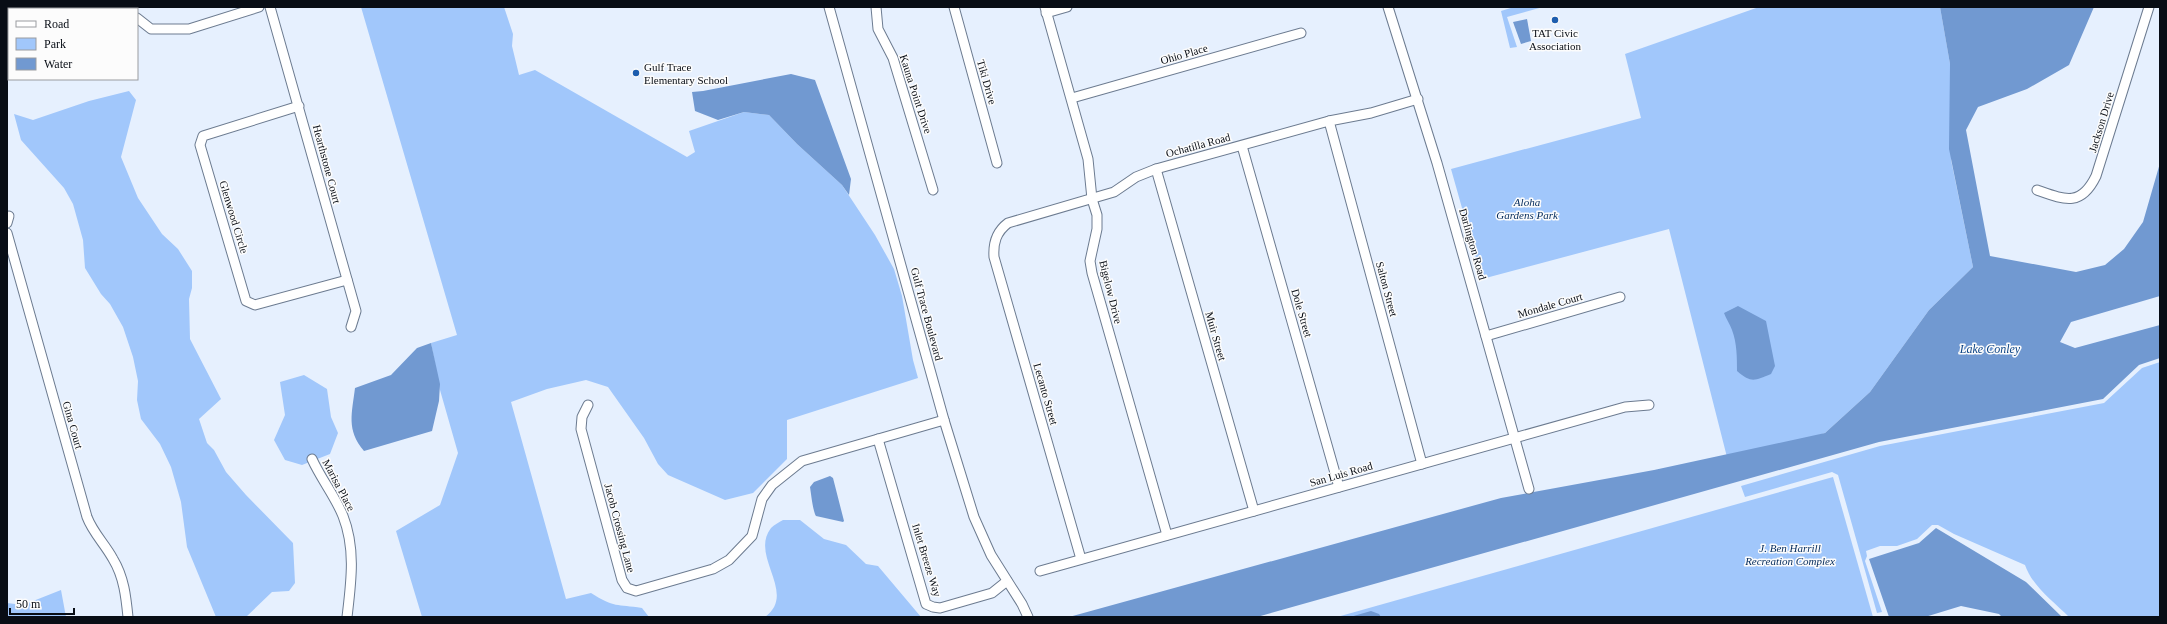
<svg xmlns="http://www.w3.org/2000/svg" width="2167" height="624" viewBox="0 0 2167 624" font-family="Georgia,serif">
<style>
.green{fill:#a1c7fb}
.water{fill:#7199d1}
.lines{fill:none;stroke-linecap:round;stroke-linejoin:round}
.minor-casing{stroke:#6c7b90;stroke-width:11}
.minor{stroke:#fff;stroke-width:9}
.poi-dot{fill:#1d5dae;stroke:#fcfcfc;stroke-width:1.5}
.labels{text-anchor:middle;stroke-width:3;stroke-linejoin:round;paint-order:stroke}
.poi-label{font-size:11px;fill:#080d15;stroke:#fcfcfc}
.street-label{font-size:11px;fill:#080d15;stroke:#fcfcfc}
.park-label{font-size:11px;font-style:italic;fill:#01295b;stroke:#fcfcfc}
.water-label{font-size:12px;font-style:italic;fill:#0c4486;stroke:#fcfcfc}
</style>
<rect width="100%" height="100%" fill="#e6f0fe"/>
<!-- green -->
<g class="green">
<path d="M361,7H504L513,34L512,46L519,75L535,70L687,157L695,152L689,131L744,112L769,115L797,144L842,185L875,235L894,269L902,296L913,360L918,378L787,420V459L753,493L725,500L668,475L658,464L644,438L608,387L586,380L547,389L511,402L566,599L591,593C614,608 617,604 642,608L649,617H422L396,531L440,505L458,453L440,390L431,343L457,335Z"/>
<path d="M1514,7H1543L1507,17L1517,47L1510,48L1501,11Z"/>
<path d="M1759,7H1940L1950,64L1951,160L1973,267L1929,310L1870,392L1825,433L1729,465L1669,229L1482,279L1451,169L1641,118L1625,54Z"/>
<path d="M129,91L136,100L121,157L138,198L162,234L178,249L192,271V288L189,299L190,339L221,399L199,419L207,443L214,450L226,472L246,495L293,543L295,583L289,591L272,592L246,617H216L187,547L181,502L171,467L160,444L141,419L137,400L138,381L133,357L123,327L110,304L101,294L85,268L83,240L73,204L64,188L21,140L14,114L33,120L89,101Z"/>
<path d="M2160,362V617H2069C2054,602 2032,586 2025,565L1954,534L1938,525H1932L1917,539L1897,546H1880L1866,551L1867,556L1865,561L1882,612L1877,613L1838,475L1832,472L1745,497L1741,486L1880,446L2104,403L2142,368Z"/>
<path d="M304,375L327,389L331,417L338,433L330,454L302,465L285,460L274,440L285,415L280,382Z"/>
<path d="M1833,477L1873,617H1337Z"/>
<path d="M783,520H800L824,539L846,545L866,564L878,566L921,617H765C798,593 749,556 771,528C774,525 779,522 783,520Z"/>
<path d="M61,590L66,617H7V603L23,605Z"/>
</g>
<!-- water -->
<g class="water">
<path d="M1940,7H2094L2069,65L2027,89L1978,107L1966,130L1990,256L2076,272L2105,265L2124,249L2143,222L2160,163V296L2071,322L2060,342L2075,348L2160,325V358L2139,365L2103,399L1879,442L1257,617H1069L1501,498L1654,470L1825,433L1870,392L1929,310L1973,267L1949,149L1950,64Z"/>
<path d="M1527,19L1531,41L1521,44L1513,22Z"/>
<path d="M791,74L815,80L851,179L849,195L842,185L797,144L769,115L744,112L718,120L695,111L692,92L703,91Z"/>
<path d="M1738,306L1766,321L1775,366L1771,374C1755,380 1752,384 1737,371C1737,358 1737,343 1732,330C1730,324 1726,319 1724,313Z"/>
<path d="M431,343L440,384L439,401L432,431L364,451C346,430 352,413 355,388L391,375L417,348Z"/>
<path d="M830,476L833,478L844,521L843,522L816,516C813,512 811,493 810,487L814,482Z"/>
<path d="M1936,528L2026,582L2062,617H2002L1999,614L1961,606L1925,617H1889L1869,559L1919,543Z"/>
<path d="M1371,611L1379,614L1381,617H1350Z"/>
</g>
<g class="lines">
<defs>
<g id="minor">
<path d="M124,7L126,9"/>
<path d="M270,7L356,311L351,327"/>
<path d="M829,7L944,420L974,517L991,555L1022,604L1028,617"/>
<path d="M876,7L878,29L893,58L933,190"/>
<path d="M954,7L997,163"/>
<path d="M1045,7L1088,159L1092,199L1097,215V229L1090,261L1092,273L1167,535"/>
<path d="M1388,7L1437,163L1529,489"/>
<path d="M1046,13L1067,7"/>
<path d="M137,18L151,29H189L259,7"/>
<path d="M7,45L9,47"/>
<path d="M1072,98L1301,33"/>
<path d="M299,106L203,136L200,145L246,301L255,305L347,280"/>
<path d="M1329,121L1422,464"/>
<path d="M1242,146L1339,487"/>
<path d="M1156,169L1254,511"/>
<path d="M2037,190C2065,200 2081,207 2096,176L2149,7"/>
<path d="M7,223L9,216"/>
<path d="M7,233L87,517C93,533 105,544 113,559C124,577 126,597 128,617"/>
<path d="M1486,336L1620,297"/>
<path d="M588,405L582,417L581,429L622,580L627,588L636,591L713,569L729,560L752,536L762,499L772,485L802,461L944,420"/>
<path d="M878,439L926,604L933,607L940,608L992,593L1007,581"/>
<path d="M312,459C321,479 335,496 343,516C356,549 351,583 347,617"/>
<path d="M1081,559L994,257C993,243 996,232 1008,223L1114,192L1136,177L1156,169L1329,121L1371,113L1418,99"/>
<path d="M1040,571L1625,407L1649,405"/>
</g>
</defs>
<!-- minor casing -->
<use href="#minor" class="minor-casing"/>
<!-- minor -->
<use href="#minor" class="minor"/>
</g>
<!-- markers -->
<g class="poi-dot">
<circle cx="1555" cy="20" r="4"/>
<circle cx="636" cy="73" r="4"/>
</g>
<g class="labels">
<!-- poi labels -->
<g class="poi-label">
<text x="1555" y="37">TAT Civic<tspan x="1555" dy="13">Association</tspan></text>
<text x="644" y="71" text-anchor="start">Gulf Trace<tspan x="644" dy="13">Elementary School</tspan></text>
</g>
<!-- street labels -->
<g class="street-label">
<text transform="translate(1184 54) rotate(-16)" y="4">Ohio Place</text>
<text transform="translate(987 82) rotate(74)" y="4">Tiki Drive</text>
<text transform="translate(916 94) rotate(72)" y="4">Kauna Point Drive</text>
<text transform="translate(2101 122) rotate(-73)" y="4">Jackson Drive</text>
<text transform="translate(1198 145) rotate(-15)" y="4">Ochatilla Road</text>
<text transform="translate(327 164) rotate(75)" y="4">Hearthstone Court</text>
<text transform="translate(234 217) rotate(73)" y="4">Glenwood Circle</text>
<text transform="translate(1473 244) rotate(74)" y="4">Darlington Road</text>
<text transform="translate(1387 289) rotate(75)" y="4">Salton Street</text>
<text transform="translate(1111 292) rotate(76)" y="4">Bigelow Drive</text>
<text transform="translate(1550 305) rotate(-16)" y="4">Mondale Court</text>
<text transform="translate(1302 313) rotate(74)" y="4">Dole Street</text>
<text transform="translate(927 314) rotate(75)" y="4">Gulf Trace Boulevard</text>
<text transform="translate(1216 336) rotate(74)" y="4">Muir Street</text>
<text transform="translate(1046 394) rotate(74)" y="4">Lecanto Street</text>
<text transform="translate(73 425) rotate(74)" y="4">Gina Court</text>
<text transform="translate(1341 474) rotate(-16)" y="4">San Luis Road</text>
<text transform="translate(339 485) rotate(62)" y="4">Marisa Place</text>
<text transform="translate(620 528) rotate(75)" y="4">Jacob Crossing Lane</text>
<text transform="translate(927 560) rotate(73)" y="4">Inlet Breeze Way</text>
</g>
<!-- park labels -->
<g class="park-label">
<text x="1527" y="206">Aloha<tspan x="1527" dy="13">Gardens Park</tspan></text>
<text x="1790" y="552">J. Ben Harrill<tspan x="1790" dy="13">Recreation Complex</tspan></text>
</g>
<!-- water labels -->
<g class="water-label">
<text x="1990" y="353">Lake Conley</text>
</g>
</g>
<!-- border -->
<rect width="2167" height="624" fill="none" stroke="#080d15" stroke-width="16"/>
<!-- legend -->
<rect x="8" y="8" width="130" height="72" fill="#fcfcfc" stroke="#9a9ca0"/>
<rect x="16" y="21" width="20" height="6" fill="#ffffff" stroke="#9a9ca0"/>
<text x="44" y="28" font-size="12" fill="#080d15">Road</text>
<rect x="16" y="38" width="20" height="12" fill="#a1c7fb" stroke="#9a9ca0"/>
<text x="44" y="48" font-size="12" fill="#080d15">Park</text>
<rect x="16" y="58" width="20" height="12" fill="#7199d1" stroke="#9a9ca0"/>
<text x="44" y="68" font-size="12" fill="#080d15">Water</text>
<!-- scale -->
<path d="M10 608v6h64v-6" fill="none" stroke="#080d15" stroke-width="2"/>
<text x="16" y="608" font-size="12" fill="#080d15" stroke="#fcfcfc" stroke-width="3" paint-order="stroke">50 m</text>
</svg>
